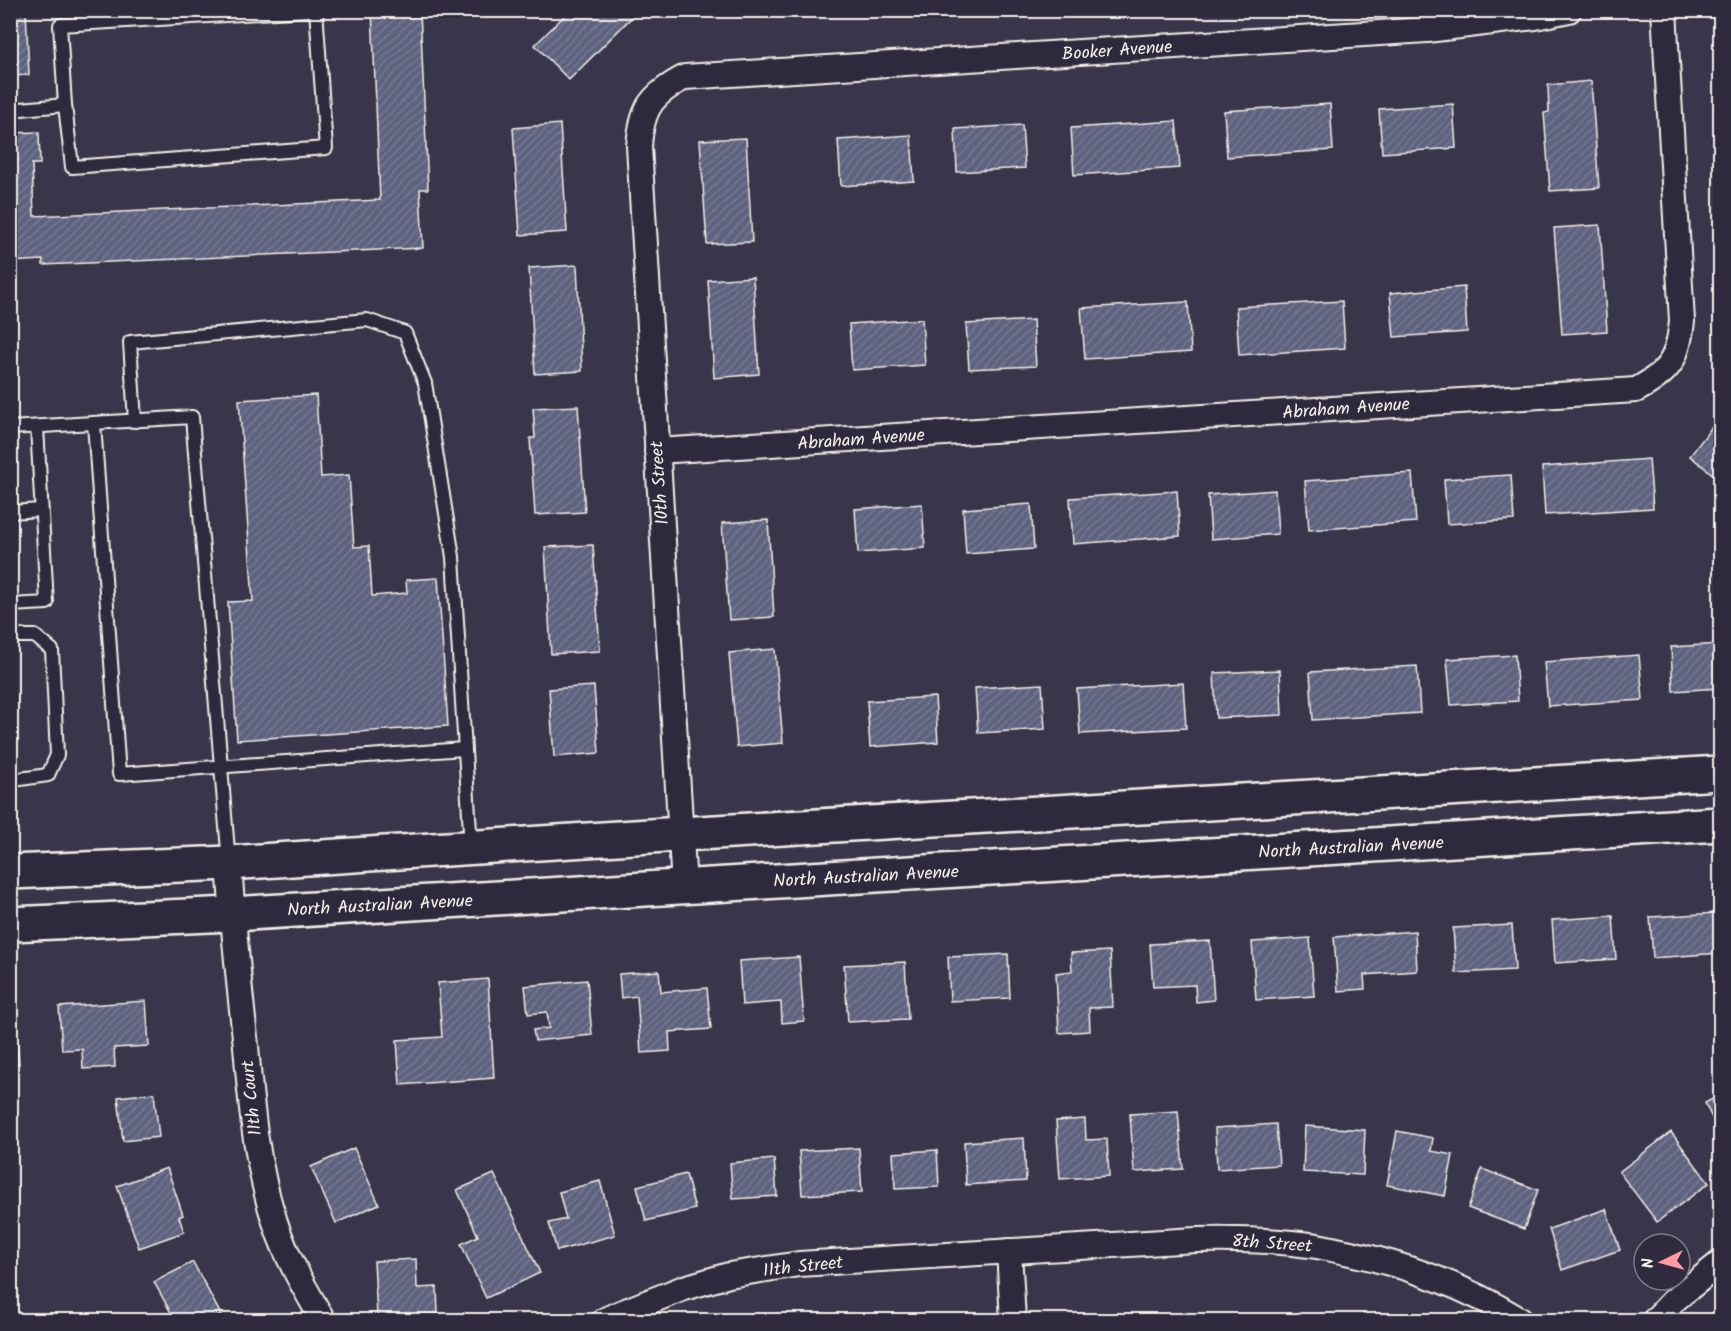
<svg xmlns="http://www.w3.org/2000/svg" width="1731" height="1331" viewBox="0 0 1731 1331" font-family="Kalam,sans-serif">
<style>
.building{fill:url(#building-hatch);stroke:#f4f1e8;stroke-width:1.5}
.lines{fill:none;stroke-linecap:round;stroke-linejoin:round}
.lane-casing{stroke:#f4f1e8;stroke-width:16}
.street-casing{stroke:#f4f1e8;stroke-width:28}
.secondary-casing{stroke:#f4f1e8;stroke-width:38}
.lane{stroke:#2f2a3d;stroke-width:12}
.street{stroke:#2f2a3d;stroke-width:24}
.secondary{stroke:#2f2a3d;stroke-width:33}
.labels{text-anchor:middle;stroke-width:4.5;stroke-linejoin:round;paint-order:stroke}
.street-label{font-size:18px;fill:#f4f1e8;stroke:#2f2a3d}
</style>
<defs>
<pattern id="building-hatch" width="6" height="6" patternUnits="userSpaceOnUse" patternTransform="scale(1.5)"><rect width="6" height="6" fill="#5f627f"/><path d="M-1 1l2-2M0 6l6-6M5 7l2-2" fill="none" stroke="#777991"/></pattern>
</defs>
<rect width="100%" height="100%" fill="#39354a"/>
<filter id="ink" filterUnits="userSpaceOnUse"><feTurbulence type="fractalNoise" baseFrequency=".0167" numOctaves="2"/><feDisplacementMap in="SourceGraphic" scale="12" xChannelSelector="R" yChannelSelector="G"/><feConvolveMatrix kernelMatrix="1 2 1 2 8 2 1 2 1" color-interpolation-filters="sRGB"/></filter>
<g filter="url(#ink)">
<!-- building -->
<g class="building">
<path d="M10,10H26L29,75L10,76Z"/>
<path d="M372,10H420L428,189H420L423,248L43,265V260L10,262V133L39,132L40,164H32L34,216L380,200Z"/>
<path d="M570,10H639L569,80L535,45Z"/>
<path d="M1591,81L1599,188L1550,191L1544,113L1549,112L1548,85Z"/>
<path d="M1330,104L1333,150L1227,157L1224,111Z"/>
<path d="M1453,104L1456,148L1382,153L1379,109Z"/>
<path d="M1176,121L1180,168L1074,175L1071,128Z"/>
<path d="M560,124L567,232L520,235L513,128Z"/>
<path d="M1022,125L1025,168L957,172L955,129Z"/>
<path d="M911,135L914,181L841,186L838,140Z"/>
<path d="M746,138L752,242L707,244L700,140Z"/>
<path d="M1600,225L1607,331L1562,334L1554,228Z"/>
<path d="M577,265L582,371L535,374L529,268Z"/>
<path d="M753,277L759,374L714,378L708,280Z"/>
<path d="M1464,287L1467,332L1394,337L1390,293Z"/>
<path d="M1342,301L1345,348L1239,355L1236,307Z"/>
<path d="M1188,302L1191,352L1085,359L1081,308Z"/>
<path d="M922,319L925,365L852,370L849,324Z"/>
<path d="M1033,320L1036,366L969,369L966,324Z"/>
<path d="M316,395L321,477L349,475L354,547L369,546L372,596L407,593L406,580L438,578L448,726L237,740L228,602L253,601L239,400Z"/>
<path d="M578,406L585,512L535,515L530,438H535L533,408Z"/>
<path d="M1720,416V480L1690,456Z"/>
<path d="M1649,459L1653,508L1545,515L1542,467Z"/>
<path d="M1412,473L1416,522L1309,530L1305,481Z"/>
<path d="M1511,475L1514,520L1447,524L1444,479Z"/>
<path d="M1275,490L1278,534L1211,539L1208,495Z"/>
<path d="M1177,491L1180,536L1073,544L1070,498Z"/>
<path d="M922,504L925,548L858,553L855,509Z"/>
<path d="M1031,504L1034,549L966,554L963,509Z"/>
<path d="M768,520L774,617L729,620L722,523Z"/>
<path d="M593,545L600,651L551,654L545,547Z"/>
<path d="M1720,644V688L1673,691L1671,647Z"/>
<path d="M775,649L783,743L737,747L729,653Z"/>
<path d="M1515,655L1518,701L1451,705L1447,659Z"/>
<path d="M1639,655L1643,700L1548,706L1544,662Z"/>
<path d="M1417,666L1420,713L1313,720L1310,672Z"/>
<path d="M1280,670L1282,715L1216,718L1214,673Z"/>
<path d="M1183,683L1186,728L1080,734L1077,689Z"/>
<path d="M1042,684L1045,729L978,733L975,688Z"/>
<path d="M594,686L599,753L554,757L549,689Z"/>
<path d="M935,697L938,742L870,747L867,701Z"/>
<path d="M1718,913L1720,953L1653,958L1650,917Z"/>
<path d="M1613,916L1616,959L1555,963L1552,920Z"/>
<path d="M1512,925L1515,970L1456,973L1453,928Z"/>
<path d="M1415,931L1417,971L1364,975L1365,989L1338,991L1334,937Z"/>
<path d="M1310,938L1314,996L1256,1000L1252,942Z"/>
<path d="M1210,941L1214,1000L1196,1002L1195,985L1153,987L1150,944Z"/>
<path d="M1110,951L1113,1007L1089,1008L1090,1031L1059,1033L1056,973L1072,971L1071,953Z"/>
<path d="M1008,954L1010,998L950,1001L948,957Z"/>
<path d="M799,957L804,1021L782,1023L781,1002L742,1005L739,961Z"/>
<path d="M905,962L908,1019L848,1022L844,965Z"/>
<path d="M659,971L661,992L707,988L711,1029L669,1032L670,1051L641,1053L637,996L621,998L619,974Z"/>
<path d="M488,979L494,1078L400,1085L397,1040L442,1037L438,983Z"/>
<path d="M587,980L592,1035L535,1041L533,1030L549,1028L547,1012L528,1014L525,986Z"/>
<path d="M146,1001L149,1046L114,1048L115,1067L83,1069L82,1049L62,1050L59,1007Z"/>
<path d="M15,1017L19,1064L10,1065V1018Z"/>
<path d="M154,1093L159,1137L123,1141L118,1097Z"/>
<path d="M1720,1095V1135L1705,1103Z"/>
<path d="M1178,1111L1183,1169L1134,1172L1130,1114Z"/>
<path d="M1085,1119L1086,1140L1107,1139L1109,1176L1060,1179L1056,1121Z"/>
<path d="M1276,1124L1279,1165L1217,1169L1215,1128Z"/>
<path d="M1305,1126L1365,1130L1363,1175L1303,1172Z"/>
<path d="M1397,1131L1433,1138L1431,1151L1453,1155L1445,1196L1387,1185Z"/>
<path d="M1671,1132L1709,1183L1657,1222L1619,1172Z"/>
<path d="M1024,1138L1026,1181L966,1185L964,1142Z"/>
<path d="M354,1148L379,1204L336,1223L311,1167Z"/>
<path d="M859,1148L862,1192L802,1195L799,1151Z"/>
<path d="M937,1150L939,1187L895,1189L893,1153Z"/>
<path d="M774,1159L777,1196L733,1199L730,1163Z"/>
<path d="M167,1168L183,1215L179,1217L184,1232L139,1248L117,1186Z"/>
<path d="M1482,1169L1538,1190L1524,1229L1468,1208Z"/>
<path d="M494,1174L540,1273L486,1298L461,1244L478,1236L457,1190Z"/>
<path d="M686,1174L695,1209L646,1221L637,1186Z"/>
<path d="M600,1181L615,1235L557,1251L549,1223L566,1219L559,1192Z"/>
<path d="M1606,1209L1620,1250L1562,1270L1549,1229Z"/>
<path d="M416,1259L417,1288L437,1287L438,1314L377,1316L374,1261Z"/>
<path d="M193,1262L221,1315L211,1320H175L154,1282Z"/>
<path d="M1266,1316L1267,1320H1202L1201,1318Z"/>
</g>
<g class="lines">
<defs>
<g id="lane">
<path d="M309,10L60,25L65,105L72,167L326,148L316,10"/>
<path d="M10,110L65,105"/>
<path d="M135,421L130,342L367,320L405,333L425,383L453,557L471,847"/>
<path d="M94,424L119,774L464,749"/>
<path d="M10,428L192,417L229,863"/>
<path d="M10,512L41,510"/>
<path d="M10,605L47,603L37,427"/>
<path d="M10,636H35L52,650L57,755L48,775L13,780L10,776"/>
</g>
<g id="street">
<path d="M657,451L1636,390C1670,372 1678,359 1682,321L1664,10"/>
<path d="M229,863C233,924 239,985 246,1046C251,1105 256,1165 275,1222C286,1257 305,1289 323,1320"/>
<path d="M684,887L639,146C642,108 651,95 685,77L1427,30L1535,17L1569,10"/>
<path d="M1009,1251L1013,1320"/>
<path d="M605,1320L618,1314L684,1288L729,1275L799,1264L1196,1240C1234,1239 1272,1240 1310,1245C1322,1246 1334,1250 1346,1252C1407,1265 1467,1287 1520,1320"/>
<path d="M1655,1320L1673,1301L1720,1263"/>
</g>
<g id="secondary">
<path d="M10,872L229,863L681,834L1720,773"/>
<path d="M10,924L232,914L1720,824"/>
</g>
</defs>
<!-- lane casing -->
<use href="#lane" class="lane-casing"/>
<!-- street casing -->
<use href="#street" class="street-casing"/>
<!-- secondary casing -->
<use href="#secondary" class="secondary-casing"/>
<!-- lane -->
<use href="#lane" class="lane"/>
<!-- street -->
<use href="#street" class="street"/>
<!-- secondary -->
<use href="#secondary" class="secondary"/>
</g>
</g>
<g class="labels">
<!-- street labels -->
<g class="street-label">
<text transform="translate(1117 50) rotate(-4)" y="6">Booker Avenue</text>
<text transform="translate(1346 408) rotate(-4)" y="6">Abraham Avenue</text>
<text transform="translate(861 439) rotate(-4)" y="6">Abraham Avenue</text>
<text transform="translate(659 483) rotate(-94)" y="6">10th Street</text>
<text transform="translate(1351 847) rotate(-3)" y="6">North Australian Avenue</text>
<text transform="translate(866 876) rotate(-3)" y="6">North Australian Avenue</text>
<text transform="translate(380 905) rotate(-3)" y="6">North Australian Avenue</text>
<text transform="translate(251 1098) rotate(-96)" y="6">11th Court</text>
<text transform="translate(1272 1243) rotate(4)" y="6">8th Street</text>
<text transform="translate(803 1266) rotate(-6)" y="6">11th Street</text>
</g>
</g>
<!-- margin -->
<rect width="1731" height="1331" fill="none" stroke="#2f2a3d" stroke-width="36"/>
<rect x="18" y="18" width="1695" height="1295" fill="none" stroke="#f4f1e8" stroke-width="2" filter="url(#ink)"/>
<!-- north arrow -->
<g transform="translate(1662 1262) rotate(265)"><circle r="28" fill="#2f2a3d" stroke="#7e7a81" stroke-width="1.5"/>
<path d="M0-4.5L10 22L0 15L-10 22Z" fill="#ff9aa2"/>
<text y="-9" font-size="16" font-weight="bold" text-anchor="middle" fill="#f4f1e8">N</text>
</g>
</svg>
